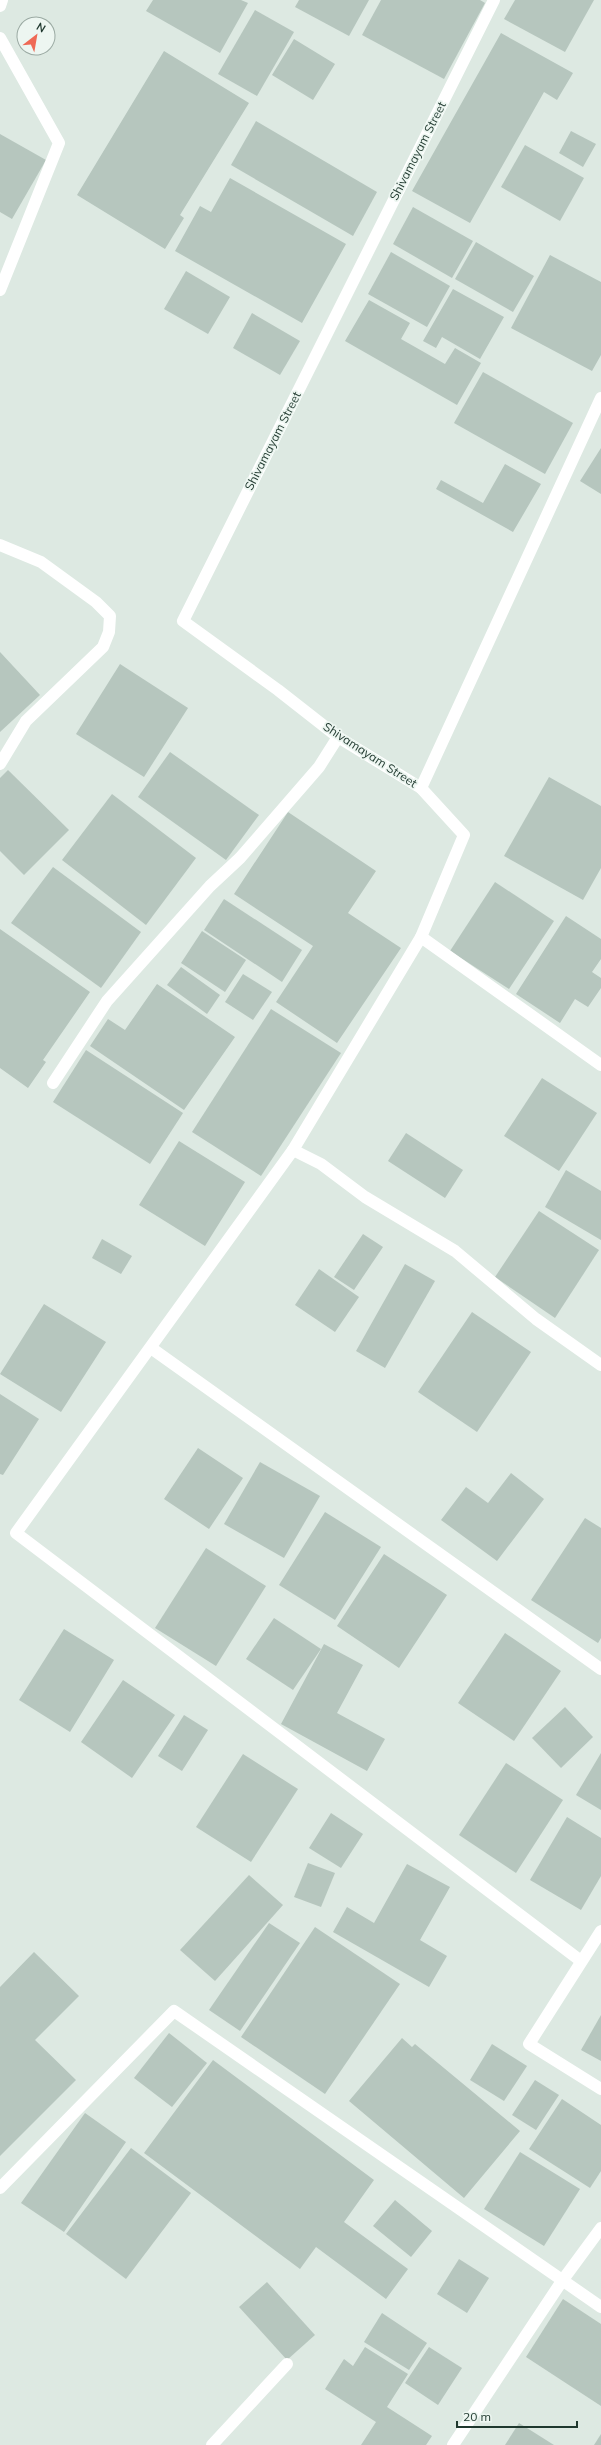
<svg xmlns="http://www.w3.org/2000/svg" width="601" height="2445" viewBox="0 0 601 2445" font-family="Mulish,sans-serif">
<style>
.building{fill:#b6c6be}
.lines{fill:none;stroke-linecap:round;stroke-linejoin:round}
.minor{stroke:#fff;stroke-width:12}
.labels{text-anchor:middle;stroke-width:3.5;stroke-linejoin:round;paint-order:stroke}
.street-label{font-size:12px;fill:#1f382e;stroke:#edf6f1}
</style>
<rect width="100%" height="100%" fill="#dde9e2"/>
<!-- building -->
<g class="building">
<path d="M153,0H241L248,3L220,53L146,11Z"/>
<path d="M299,0H369L349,36L295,7Z"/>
<path d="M381,0H480L485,3L444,79L362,35Z"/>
<path d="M515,0H594L565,52L504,19Z"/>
<path d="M255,10L294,32L257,96L218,74Z"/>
<path d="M501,33L573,73L557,100L544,92L470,223L412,191Z"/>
<path d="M294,39L335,64L313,100L272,75Z"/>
<path d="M164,51L249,103L180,215L184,218L165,249L77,195Z"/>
<path d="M256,121L377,192L353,236L231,165Z"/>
<path d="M571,131L596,144L583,167L559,153Z"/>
<path d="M0,134L46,160L12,219L0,212Z"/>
<path d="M525,145L584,178L560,221L501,187Z"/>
<path d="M230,178L346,244L302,323L175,251L200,206L211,212Z"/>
<path d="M413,207L473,241L452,278L393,244Z"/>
<path d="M476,242L534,276L513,312L455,279Z"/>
<path d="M391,252L450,286L427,327L368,294Z"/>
<path d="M550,255L601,282V355L592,371L511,328Z"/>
<path d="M186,271L230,297L208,334L164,309Z"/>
<path d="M453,289L504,317L480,359L442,337L436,348L423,341Z"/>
<path d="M369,300L410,323L401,339L445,364L455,348L481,363L457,405L345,341Z"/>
<path d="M252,313L300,341L280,375L233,348Z"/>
<path d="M483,372L573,423L545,474L454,423Z"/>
<path d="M601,448V494L580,481Z"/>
<path d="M505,464L541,484L513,532L436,489L441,480L483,503Z"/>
<path d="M0,652L40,695L0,732Z"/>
<path d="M120,664L188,708L144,777L76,734Z"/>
<path d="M170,752L259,815L226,860L138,797Z"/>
<path d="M8,770L69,830L24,875L0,851V778Z"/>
<path d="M549,777L601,806V868L583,900L504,856Z"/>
<path d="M112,794L196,858L146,925L62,860Z"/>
<path d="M288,812L376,871L348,913L401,948L337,1043L276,1002L313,946L234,894Z"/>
<path d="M53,867L141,932L101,988L11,923Z"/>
<path d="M495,882L554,921L509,989L450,951Z"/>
<path d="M224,899L302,950L282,982L204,930Z"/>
<path d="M566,916L601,939V959L592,972L601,978V988L588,1007L575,999L560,1023L516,994Z"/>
<path d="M0,929L90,992L43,1060L46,1062L28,1088L0,1068Z"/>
<path d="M202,931L246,960L225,992L181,963Z"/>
<path d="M181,967L220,995L207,1014L167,985Z"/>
<path d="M243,974L272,992L253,1020L225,1002Z"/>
<path d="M157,984L235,1037L184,1110L90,1046L108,1019L125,1030Z"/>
<path d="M271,1009L341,1053L261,1176L192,1132Z"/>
<path d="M86,1050L183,1113L150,1164L53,1102Z"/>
<path d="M542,1078L597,1113L559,1171L504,1136Z"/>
<path d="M406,1133L463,1170L445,1198L388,1161Z"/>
<path d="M179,1141L245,1182L205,1246L139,1205Z"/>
<path d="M566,1170L601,1191V1240L545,1207Z"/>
<path d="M539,1211L599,1250L555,1318L495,1277Z"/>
<path d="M363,1234L383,1247L354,1290L334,1277Z"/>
<path d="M102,1239L132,1256L121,1274L92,1258Z"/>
<path d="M405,1264L435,1281L385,1368L356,1351Z"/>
<path d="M319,1269L359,1297L335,1332L295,1305Z"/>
<path d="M44,1304L106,1342L61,1412L0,1374Z"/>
<path d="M472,1312L531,1352L477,1432L418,1392Z"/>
<path d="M0,1394L39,1419L3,1475L0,1474Z"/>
<path d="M198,1448L243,1478L209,1529L164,1499Z"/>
<path d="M260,1462L320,1496L284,1558L224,1524Z"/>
<path d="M511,1473L544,1499L497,1561L441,1520L466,1487L488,1503Z"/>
<path d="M325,1512L381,1547L335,1620L279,1585Z"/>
<path d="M585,1518L601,1528V1638L598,1643L531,1600Z"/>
<path d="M206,1548L266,1586L216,1666L155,1628Z"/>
<path d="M384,1554L447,1595L399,1668L337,1626Z"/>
<path d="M274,1618L321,1649L293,1690L246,1659Z"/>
<path d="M64,1629L114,1660L70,1732L19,1700Z"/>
<path d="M505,1633L561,1671L514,1741L458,1703Z"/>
<path d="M324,1644L363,1665L337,1713L385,1739L367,1771L281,1724Z"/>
<path d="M123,1680L175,1715L132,1778L81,1742Z"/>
<path d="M565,1707L593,1737L561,1768L532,1738Z"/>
<path d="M184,1715L208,1730L182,1771L158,1756Z"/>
<path d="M601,1753V1810L576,1795Z"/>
<path d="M243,1754L298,1789L251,1862L196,1827Z"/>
<path d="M506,1763L563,1800L516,1873L459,1835Z"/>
<path d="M331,1813L363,1834L341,1868L309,1848Z"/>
<path d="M567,1817L601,1838V1876L581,1910L530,1880Z"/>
<path d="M308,1863L335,1873L321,1907L294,1897Z"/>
<path d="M407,1864L450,1887L420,1940L447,1956L429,1987L333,1932L347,1907L374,1923Z"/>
<path d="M249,1875L283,1905L215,1981L180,1950Z"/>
<path d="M269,1923L300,1943L240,2031L209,2010Z"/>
<path d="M315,1927L400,1984L325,2094L241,2037Z"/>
<path d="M34,1952L79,1996L35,2040L76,2080L0,2156V1987Z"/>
<path d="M601,2015V2061L581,2050Z"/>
<path d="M169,2033L207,2063L172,2107L134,2078Z"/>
<path d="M402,2038L412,2047L415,2044L520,2131L464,2198L349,2101Z"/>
<path d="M492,2044L527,2066L504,2101L470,2080Z"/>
<path d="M213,2060L374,2180L344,2222L408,2269L386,2299L316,2247L300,2269L144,2153Z"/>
<path d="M535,2080L559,2095L536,2130L512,2115Z"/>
<path d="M562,2099L601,2125V2171L590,2188L529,2149Z"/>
<path d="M85,2113L126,2142L64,2232L21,2203Z"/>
<path d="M131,2148L191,2193L126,2279L66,2234Z"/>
<path d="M520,2152L580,2189L544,2246L484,2209Z"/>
<path d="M395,2200L432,2231L411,2257L373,2226Z"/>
<path d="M459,2259L489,2278L467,2313L437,2294Z"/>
<path d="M267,2282L315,2335L287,2360L239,2307Z"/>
<path d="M563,2299L601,2324V2406L526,2357Z"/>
<path d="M382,2313L427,2343L409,2370L364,2342Z"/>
<path d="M365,2347L408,2374L387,2407L432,2436L426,2445H361L376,2422L325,2389L344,2359L353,2366Z"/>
<path d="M429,2347L462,2368L438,2405L405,2383Z"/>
<path d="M519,2423L554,2445H505Z"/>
<path d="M601,2434V2445H594Z"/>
</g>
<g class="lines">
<!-- minor -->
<g class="minor">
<path d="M0,6L2,0"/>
<path d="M0,38L59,143L0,290"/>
<path d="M0,545L41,562L96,602L110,616L109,632L103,647L26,721L0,764"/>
<path d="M421,788L338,737L278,690L183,621L494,0"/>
<path d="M421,937L601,1065"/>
<path d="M53,1083L107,1001L210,886L240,858L319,767L338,737"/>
<path d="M293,1150L321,1164L365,1197L455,1251L536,1319L601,1365"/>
<path d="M151,1348L601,1669"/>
<path d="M601,1931L529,2044L601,2089"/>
<path d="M581,1961L16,1533L293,1150L421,937L464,835L421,788L601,398"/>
<path d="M0,2188L174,2011L601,2307"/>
<path d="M212,2445L287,2364"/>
<path d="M453,2445L562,2281L601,2228"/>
</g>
</g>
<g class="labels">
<!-- street labels -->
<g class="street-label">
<text transform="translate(418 151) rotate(-63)" y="4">Shivamayam Street</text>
<text transform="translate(273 441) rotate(-63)" y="4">Shivamayam Street</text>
<text transform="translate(370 755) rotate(33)" y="4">Shivamayam Street</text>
</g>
</g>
<!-- north arrow -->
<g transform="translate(36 36) rotate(31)"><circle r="19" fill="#edf6f1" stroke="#9baaa3"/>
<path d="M0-3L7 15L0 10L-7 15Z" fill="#ef6955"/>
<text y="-6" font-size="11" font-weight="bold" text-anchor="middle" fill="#1f382e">N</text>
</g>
<!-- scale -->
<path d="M457 2421v6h120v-6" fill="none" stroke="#1f382e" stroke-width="2"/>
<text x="463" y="2421" font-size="12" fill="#1f382e" stroke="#edf6f1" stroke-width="3" paint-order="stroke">20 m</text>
</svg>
